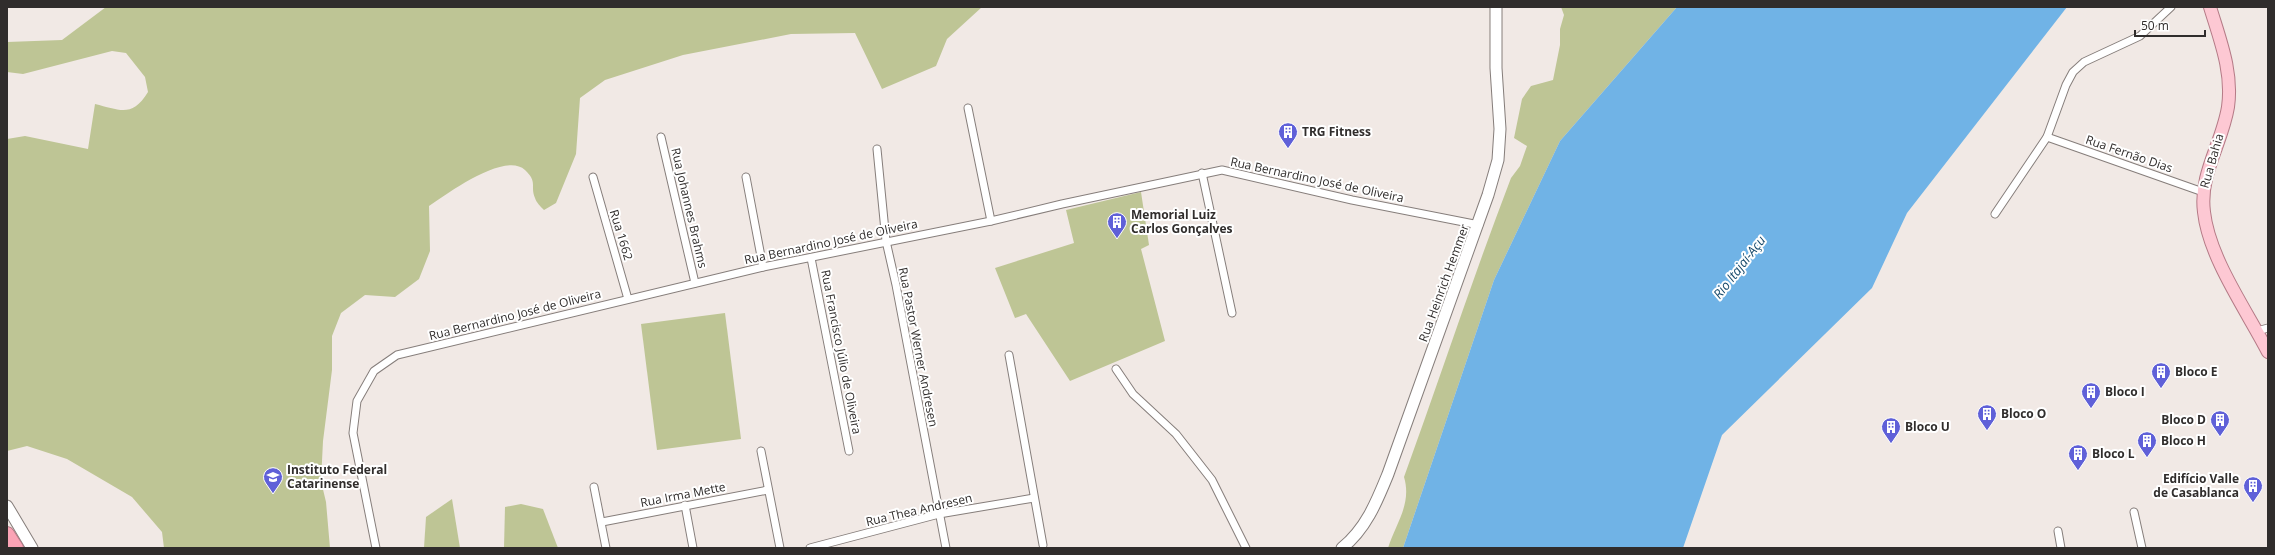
<svg xmlns="http://www.w3.org/2000/svg" width="2275" height="555" viewBox="0 0 2275 555" font-family="'Open Sans',sans-serif">
<style>
.green{fill:#bec595}
.water{fill:#70b3e6}
.lines{fill:none;stroke-linecap:round;stroke-linejoin:round}
.street-casing{stroke:#867e7b;stroke-width:9}
.secondary-casing{stroke:#867e7b;stroke-width:13}
.primary-casing{stroke:#b47a86;stroke-width:14}
.highway-casing{stroke:#b47a86;stroke-width:16}
.street{stroke:#fff;stroke-width:7}
.secondary{stroke:#fff;stroke-width:11}
.primary{stroke:#fdc8d3;stroke-width:12}
.highway{stroke:#fba4b6;stroke-width:14}
.labels{text-anchor:middle;stroke-width:4;stroke-linejoin:round;paint-order:stroke}
.poi-label{font-size:12px;font-weight:bold;fill:#302d2c;stroke:#fff;text-anchor:start}
.street-label{font-size:12px;fill:#302d2c;stroke:#fff}
.water-label{font-size:13px;font-style:italic;fill:#16496b;stroke:#fff}
</style>
<rect width="100%" height="100%" fill="#f1e9e5"/>
<!-- green -->
<g class="green">
<path d="M106,7H982L947,39L936,66L882,89L855,33L791,34L683,55L605,80L580,98L576,154L556,203L544,210C541,207 536,202 535,198C530,186 538,182 525,170C505,151 447,194 429,206L430,251L419,279L395,297L365,295L341,313L332,336V370L323,441L321,481L326,502L330,548H164L162,532L132,497L67,459L27,446L7,451V139L25,136L88,149L95,104C120,110 132,118 148,92L145,77L126,53L112,51L23,74L7,72V42L62,40Z"/>
<path d="M1561,7H1677L1560,141L1494,280L1403,548H1388C1396,523 1412,504 1404,477C1440,378 1473,277 1511,178L1520,166L1527,146L1514,138L1522,99L1531,86L1553,80L1560,45V29L1564,15Z"/>
<path d="M1141,192L1149,245L1141,249L1165,341L1070,381L1026,314L1015,318L995,268L1074,243L1066,210Z"/>
<path d="M725,313L741,439L657,450L641,324Z"/>
<path d="M452,499L460,548H424L426,517Z"/>
<path d="M521,504L543,509L558,548H504L505,507Z"/>
</g>
<!-- water -->
<path class="water" d="M1677,7H2067L1907,213L1872,288L1722,435L1683,548H1403L1494,280L1560,141Z"/>
<g class="lines">
<defs>
<g id="street">
<path d="M968,108L991,221"/>
<path d="M661,137L695,283"/>
<path d="M2047,137L2203,192"/>
<path d="M877,149L886,241L896,285L946,548"/>
<path d="M1202,173L1232,313"/>
<path d="M593,177L628,299"/>
<path d="M746,177L763,267"/>
<path d="M1995,214L2047,137L2066,85L2073,72L2084,62L2140,36L2171,7"/>
<path d="M811,258L849,451"/>
<path d="M2257,331L2268,328"/>
<path d="M1009,355L1043,545"/>
<path d="M1116,369L1133,394L1176,434L1212,480L1246,548"/>
<path d="M761,451L780,548"/>
<path d="M594,487L606,548"/>
<path d="M685,505L693,548"/>
<path d="M2134,512L2142,548"/>
<path d="M602,522L768,490"/>
<path d="M2058,531L2061,548"/>
<path d="M376,548L353,433L357,401L374,371L397,355L763,267L991,221L1062,204L1222,170L1352,200L1479,225"/>
<path d="M810,548L939,514L1034,498"/>
</g>
<g id="secondary">
<path d="M7,506L32,548"/>
<path d="M1342,548C1366,529 1377,501 1388,474L1488,195L1498,160L1500,129L1496,68V7"/>
</g>
<path id="primary" d="M2210,7C2220,40 2233,72 2228,107C2222,144 2199,174 2204,212C2209,258 2247,311 2268,352"/>
<path id="highway" d="M7,534L16,548"/>
</defs>
<!-- street casing -->
<use href="#street" class="street-casing"/>
<!-- secondary casing -->
<use href="#secondary" class="secondary-casing"/>
<!-- primary casing -->
<use href="#primary" class="primary-casing"/>
<!-- highway casing -->
<use href="#highway" class="highway-casing"/>
<!-- street -->
<use href="#street" class="street"/>
<!-- secondary -->
<use href="#secondary" class="secondary"/>
<!-- primary -->
<use href="#primary" class="primary"/>
<!-- highway -->
<use href="#highway" class="highway"/>
</g>
<!-- icons -->
<defs>
<symbol id="building-pin" viewBox="-11 -11 22 30"><path d="M0 17L-7.5 6A9.5 9.5 0 1 1 7.5 6Z" fill="#5f60d8" stroke="#fff"/><path d="M-4-6H4V6H1V3H-1V6H-4ZM-2.5-4.3h1.7v1.8h-1.7ZM.8-4.3h1.7v1.8H.8ZM-2.5-1h1.7V.8h-1.7ZM.8-1h1.7V.8H.8Z" fill="#fff"/></symbol>
<symbol id="university-pin" viewBox="-11 -11 22 30"><path d="M0 17L-7.5 6A9.5 9.5 0 1 1 7.5 6Z" fill="#5f60d8" stroke="#fff"/><path d="M0-5L7-2L0 1L-7-2ZM-4 1L0 2.5L4 1V4Q0 6-4 4Z" fill="#fff"/></symbol>
</defs>
<g fill-rule="evenodd">
<use href="#building-pin" x="1277" y="121" width="22" height="30"/>
<use href="#building-pin" x="1106" y="211" width="22" height="30"/>
<use href="#building-pin" x="2150" y="361" width="22" height="30"/>
<use href="#building-pin" x="2080" y="381" width="22" height="30"/>
<use href="#building-pin" x="1976" y="403" width="22" height="30"/>
<use href="#building-pin" x="2209" y="409" width="22" height="30"/>
<use href="#building-pin" x="1880" y="416" width="22" height="30"/>
<use href="#building-pin" x="2136" y="430" width="22" height="30"/>
<use href="#building-pin" x="2067" y="443" width="22" height="30"/>
<use href="#university-pin" x="262" y="466" width="22" height="30"/>
<use href="#building-pin" x="2242" y="475" width="22" height="30"/>
</g>
<g class="labels">
<!-- poi labels -->
<g class="poi-label">
<text x="1302" y="136">TRG Fitness</text>
<text x="1131" y="219">Memorial Luiz<tspan x="1131" dy="14">Carlos Gonçalves</tspan></text>
<text x="2175" y="376">Bloco E</text>
<text x="2105" y="396">Bloco I</text>
<text x="2001" y="418">Bloco O</text>
<text x="2206" y="424" text-anchor="end">Bloco D</text>
<text x="1905" y="431">Bloco U</text>
<text x="2161" y="445">Bloco H</text>
<text x="2092" y="458">Bloco L</text>
<text x="287" y="474">Instituto Federal<tspan x="287" dy="14">Catarinense</tspan></text>
<text x="2239" y="483" text-anchor="end">Edifício Valle<tspan x="2239" dy="14">de Casablanca</tspan></text>
</g>
<!-- street labels -->
<g class="street-label">
<text transform="translate(2129 154) rotate(19)" y="4">Rua Fernão Dias</text>
<text transform="translate(2212 161) rotate(-74)" y="4">Rua Bahia</text>
<text transform="translate(1317 180) rotate(12)" y="4">Rua Bernardino José de Oliveira</text>
<text transform="translate(689 208) rotate(77)" y="4">Rua Johannes Brahms</text>
<text transform="translate(621 235) rotate(73)" y="4">Rua 1662</text>
<text transform="translate(831 242) rotate(-12)" y="4">Rua Bernardino José de Oliveira</text>
<text transform="translate(1444 283) rotate(-70)" y="4">Rua Heinrich Hemmer</text>
<text transform="translate(515 315) rotate(-14)" y="4">Rua Bernardino José de Oliveira</text>
<text transform="translate(918 347) rotate(79)" y="4">Rua Pastor Werner Andresen</text>
<text transform="translate(841 352) rotate(79)" y="4">Rua Francisco Júlio de Oliveira</text>
<text transform="translate(683 495) rotate(-11)" y="4">Rua Irma Mette</text>
<text transform="translate(919 510) rotate(-13)" y="4">Rua Thea Andresen</text>
</g>
<!-- water labels -->
<g class="water-label">
<text transform="translate(1739 267) rotate(-52)" y="5">Rio Itajaí-Açu</text>
</g>
</g>
<!-- border -->
<rect width="2275" height="555" fill="none" stroke="#302d2c" stroke-width="16"/>
<!-- scale -->
<path d="M2135 30v6h70v-6" fill="none" stroke="#302d2c" stroke-width="2"/>
<text x="2141" y="30" font-size="12" fill="#302d2c" stroke="#ffffff" stroke-width="3" paint-order="stroke">50 m</text>
</svg>
